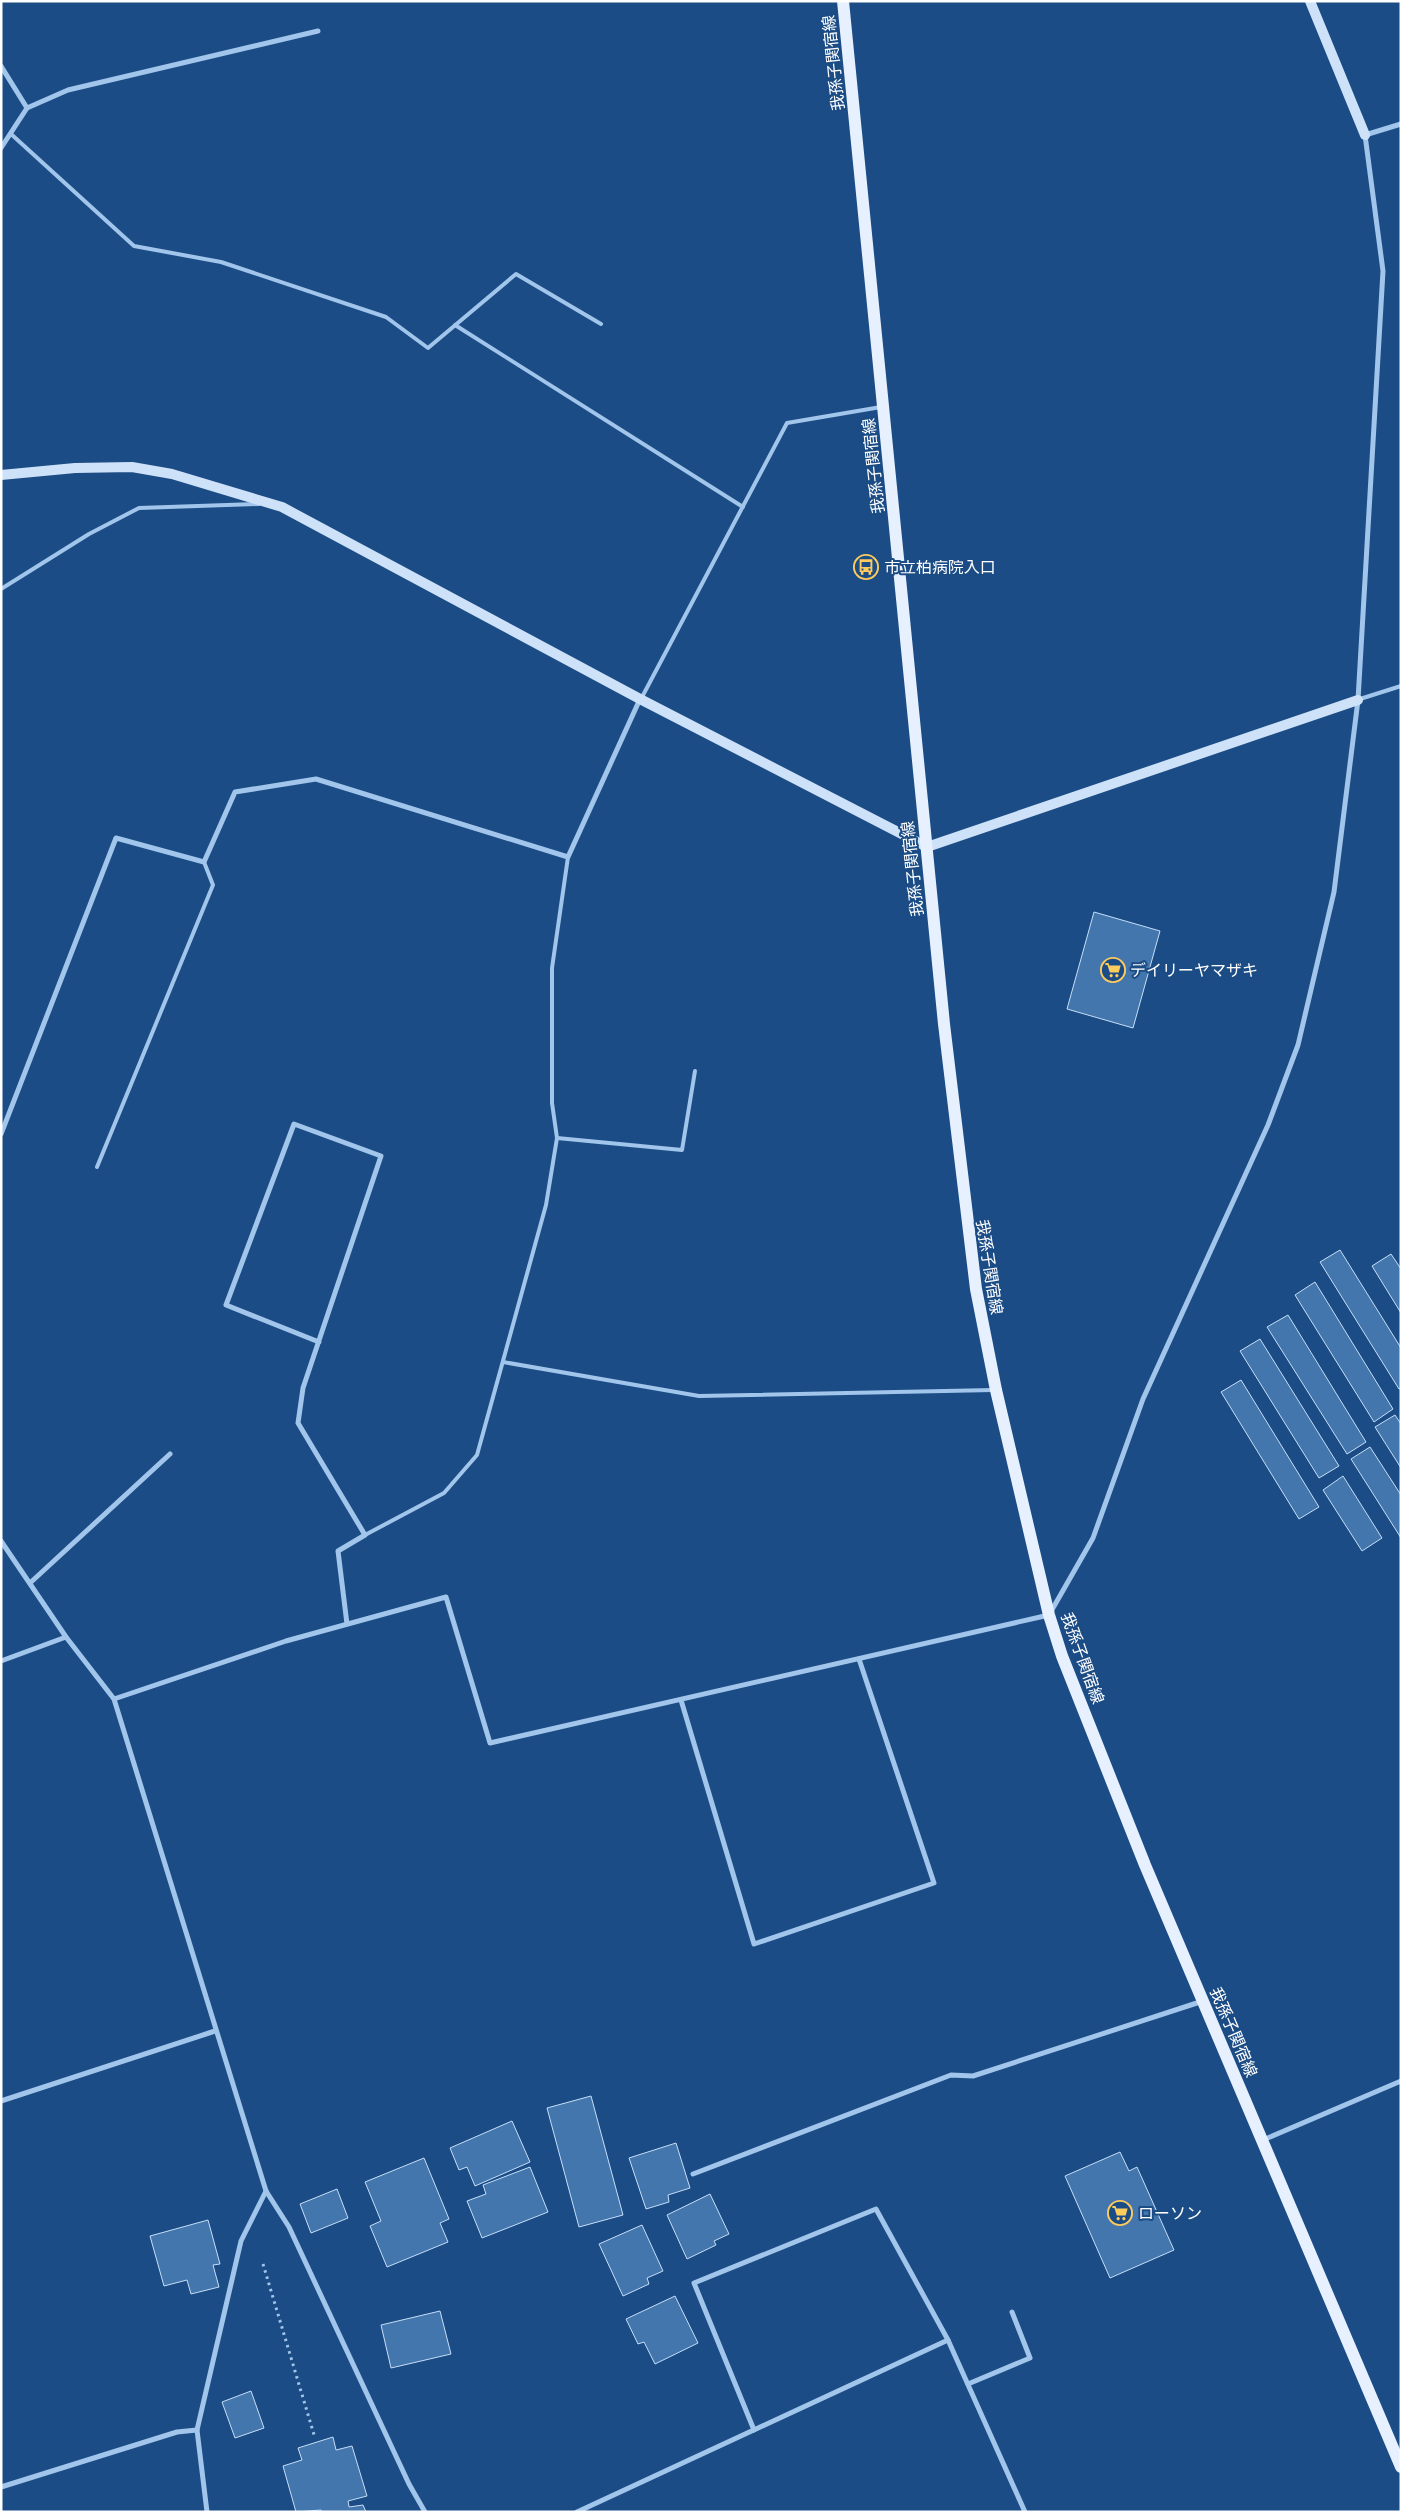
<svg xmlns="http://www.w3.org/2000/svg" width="1402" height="2513" viewBox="0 0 1402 2513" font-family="'Space Grotesk','Noto Sans JP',sans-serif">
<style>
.building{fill:#4476ae;stroke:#c6def8}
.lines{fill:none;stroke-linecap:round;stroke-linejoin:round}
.path{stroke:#a1c5eb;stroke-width:3;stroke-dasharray:2.5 4;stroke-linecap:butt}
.lane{stroke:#a1c5eb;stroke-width:4}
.street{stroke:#a1c5eb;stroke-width:5}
.secondary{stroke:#cde1f8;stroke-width:10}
.primary{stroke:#e6f0ff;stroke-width:12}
.labels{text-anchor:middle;stroke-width:4;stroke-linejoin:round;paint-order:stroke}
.street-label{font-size:16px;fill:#fff;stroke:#1b4c85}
.poi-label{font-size:16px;fill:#fff;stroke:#1b4c85;text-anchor:start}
</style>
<rect width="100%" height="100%" fill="#1b4c85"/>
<!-- building -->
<g class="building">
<path d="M1094,912L1160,931L1133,1028L1067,1009Z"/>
<path d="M1340,1250L1401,1348V1388L1399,1389L1320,1262Z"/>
<path d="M1391,1254L1401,1269V1313L1372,1266Z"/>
<path d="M1315,1282L1393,1409L1374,1422L1295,1295Z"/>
<path d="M1288,1315L1366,1442L1347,1454L1267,1327Z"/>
<path d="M1260,1339L1339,1466L1319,1478L1240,1351Z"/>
<path d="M1241,1380L1319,1507L1299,1519L1221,1392Z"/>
<path d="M1395,1415L1401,1424V1468L1375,1427Z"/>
<path d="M1370,1447L1401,1495V1538L1351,1459Z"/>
<path d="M1343,1476L1382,1538L1362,1551L1323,1490Z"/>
<path d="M591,2096L623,2215L579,2227L547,2108Z"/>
<path d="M512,2121L530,2162L475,2186L467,2167L459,2170L450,2148Z"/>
<path d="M676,2143L690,2188L668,2195L669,2202L646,2209L629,2158Z"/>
<path d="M1120,2152L1129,2171L1137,2167L1174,2250L1110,2278L1065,2176Z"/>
<path d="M424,2158L449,2219L440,2223L448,2242L387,2267L370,2226L381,2221L365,2182Z"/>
<path d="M530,2167L548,2212L482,2238L467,2201L486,2194L483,2185Z"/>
<path d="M337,2189L348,2218L311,2233L300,2204Z"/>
<path d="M710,2194L729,2234L714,2241L716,2245L687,2259L667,2215Z"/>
<path d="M208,2220L220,2264L213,2265L219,2287L191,2294L187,2280L164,2286L150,2236Z"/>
<path d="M642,2225L663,2271L647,2278L649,2284L623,2296L599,2244Z"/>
<path d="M675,2296L698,2343L655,2364L644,2342L638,2344L626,2319Z"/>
<path d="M440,2311L451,2354L391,2368L381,2325Z"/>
<path d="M251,2391L264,2428L235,2438L222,2402Z"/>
<path d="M333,2437L336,2450L352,2446L367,2496L348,2501L349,2507L363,2505L366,2512H322L321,2510L296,2512L283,2466L302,2460L298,2448Z"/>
</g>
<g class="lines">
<!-- path -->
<path class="path" d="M263,2264L315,2438"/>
<!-- lane -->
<g class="lane">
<path d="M11,134L134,246L221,262L386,317L428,348L516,274L601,324"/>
<path d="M455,325L743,507"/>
<path d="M1,589L89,534L139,508L259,504"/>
<path d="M641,699L787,423L881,407"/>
<path d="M1360,699L1401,686"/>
<path d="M557,1138L682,1150L695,1071"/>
<path d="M97,1167L213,885L204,862"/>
<path d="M503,1362L699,1396L993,1390"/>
<path d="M365,1535L444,1493L477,1455L546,1205L557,1138L552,1103V968L568,857"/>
</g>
<!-- street -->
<g class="street">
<path d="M1,66L27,108"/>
<path d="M1,148L27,108L68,90L318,31"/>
<path d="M1,1134L116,838L204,862L235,792L316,779L568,857L640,699"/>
<path d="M319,1342L226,1305L294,1124L381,1156L303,1388L298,1423L365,1535L338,1551L347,1624"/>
<path d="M1,1541L66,1637L114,1699L266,2191L289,2227L409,2484L425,2512"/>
<path d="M30,1583L170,1454"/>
<path d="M1,1661L66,1637"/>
<path d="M114,1699L286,1641L446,1597L490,1743L1049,1615L1093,1538L1143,1399L1268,1125L1298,1045L1334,892L1358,700L1383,271L1365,135L1401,124"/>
<path d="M681,1700L754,1944L934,1883L859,1659"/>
<path d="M1,2101L215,2031"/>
<path d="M1263,2140L1401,2081"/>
<path d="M693,2174L951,2075L973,2076L1203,2001"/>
<path d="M968,2384L1030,2358L1012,2312"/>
<path d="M754,2430L694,2283L876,2209L948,2340L1025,2512"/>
<path d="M1,2487L177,2432L197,2430"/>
<path d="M207,2512L197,2430L241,2241L266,2191"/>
<path d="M577,2512L948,2340"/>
</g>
<!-- secondary -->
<g class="secondary">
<path d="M1310,1L1365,135"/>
<path d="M1,475L75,468L132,467L172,474L282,507L640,699L927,847L1358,700"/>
</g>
<!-- primary -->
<path class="primary" d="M843,1L944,1024L976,1289L996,1390L1049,1615L1062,1656L1145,1865L1401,2467"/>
</g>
<!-- icons -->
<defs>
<symbol id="bus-ring" viewBox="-11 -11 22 22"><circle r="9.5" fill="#1b4c85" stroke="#fdcb5e" stroke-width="1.5"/><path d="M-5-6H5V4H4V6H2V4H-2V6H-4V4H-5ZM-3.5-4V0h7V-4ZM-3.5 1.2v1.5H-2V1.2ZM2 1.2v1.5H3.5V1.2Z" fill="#fdcb5e"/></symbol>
<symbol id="supermarket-ring" viewBox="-11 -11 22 22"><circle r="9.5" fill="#1b4c85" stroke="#fdcb5e" stroke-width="1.5"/><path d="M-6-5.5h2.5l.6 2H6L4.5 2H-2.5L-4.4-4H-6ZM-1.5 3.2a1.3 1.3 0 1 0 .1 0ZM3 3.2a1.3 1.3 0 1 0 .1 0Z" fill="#fdcb5e"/></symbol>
</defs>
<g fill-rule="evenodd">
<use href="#bus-ring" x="852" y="553" width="28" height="28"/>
<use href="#supermarket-ring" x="1099" y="956" width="28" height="28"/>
<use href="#supermarket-ring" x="1106" y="2199" width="28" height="28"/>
</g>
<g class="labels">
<!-- street labels -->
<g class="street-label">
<text transform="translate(833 63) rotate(-96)" y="6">我孫子関宿線</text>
<text transform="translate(873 466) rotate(-96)" y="6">我孫子関宿線</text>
<text transform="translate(912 869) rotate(-96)" y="6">我孫子関宿線</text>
<text transform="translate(990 1267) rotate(81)" y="6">我孫子関宿線</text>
<text transform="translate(1083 1658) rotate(70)" y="6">我孫子関宿線</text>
<text transform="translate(1234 2032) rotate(67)" y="6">我孫子関宿線</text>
</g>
<!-- poi labels -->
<g class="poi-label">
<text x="884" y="573">市立柏病院入口</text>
<text x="1130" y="976">デイリーヤマザキ</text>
<text x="1138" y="2219">ローソン</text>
</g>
</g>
<!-- border -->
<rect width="1402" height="2513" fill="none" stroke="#ffffff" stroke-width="5"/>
</svg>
